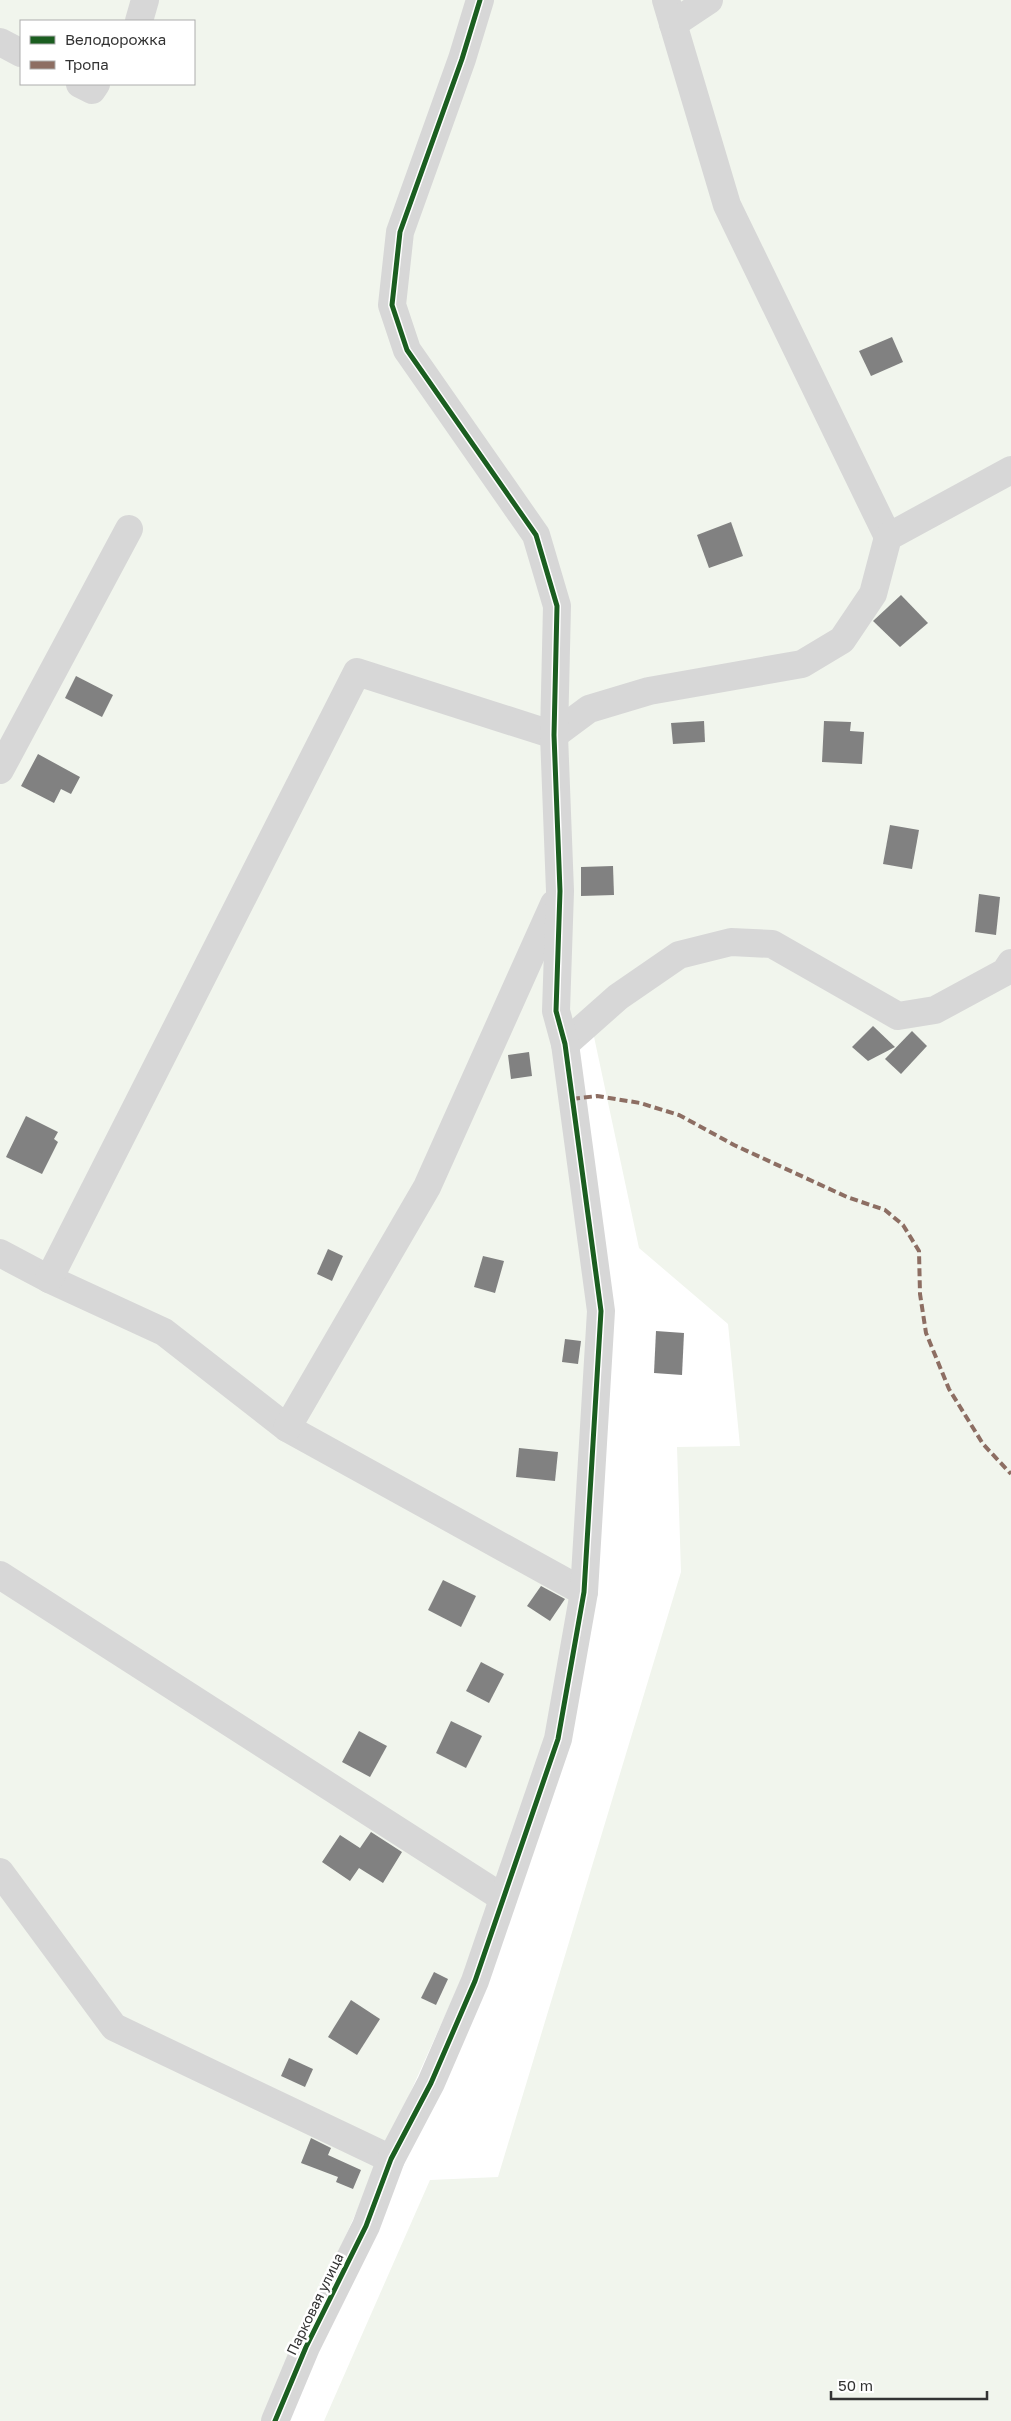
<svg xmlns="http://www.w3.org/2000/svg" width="1011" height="2421" viewBox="0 0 1011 2421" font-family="'Golos Text',sans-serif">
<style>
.green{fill:#f1f5ed;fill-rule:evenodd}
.building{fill:#818181}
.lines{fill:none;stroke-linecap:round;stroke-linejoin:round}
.minor{stroke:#d7d7d7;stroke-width:28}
.quiet{stroke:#8d6e63;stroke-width:4;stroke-dasharray:8 4;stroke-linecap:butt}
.cycleway-casing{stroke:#fff;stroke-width:8}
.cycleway{stroke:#1b5e20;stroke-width:5}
.labels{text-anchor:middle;stroke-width:5;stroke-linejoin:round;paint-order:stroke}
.street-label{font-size:14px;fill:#333;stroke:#fff}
</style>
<rect width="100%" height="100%" fill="#fff"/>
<!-- green -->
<path class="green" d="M0,0H1011V2421H324L430,2180L498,2177L681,1572L677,1447L740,1446L728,1324L639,1248L593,1032L562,1045L589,1267L584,1563L551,1745L489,1918L262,2421H0ZM21,21H194V84H21Z"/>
<!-- building -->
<g class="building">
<path d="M892,337L903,362L871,376L859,351Z"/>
<path d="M731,522L743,556L709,568L697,535Z"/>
<path d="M901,595L928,623L900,647L873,621Z"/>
<path d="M76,676L113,695L102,717L65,698Z"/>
<path d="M704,721L705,742L673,744L671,723Z"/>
<path d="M824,721L851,722L850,731L864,732L862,764L822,762Z"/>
<path d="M38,754L80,777L71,794L61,789L54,803L21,786Z"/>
<path d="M890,825L919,830L912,869L883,864Z"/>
<path d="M613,866L614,895L581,896V867Z"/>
<path d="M979,894L1000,897L996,935L975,932Z"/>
<path d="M873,1026L895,1047L868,1061L852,1047Z"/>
<path d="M912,1031L927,1046L901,1074L885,1059Z"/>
<path d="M529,1052L532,1076L511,1079L508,1055Z"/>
<path d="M26,1116L58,1132L54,1139L58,1142L42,1174L6,1157Z"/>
<path d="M328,1249L343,1256L332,1281L317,1274Z"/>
<path d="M483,1256L504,1261L495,1293L474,1287Z"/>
<path d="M656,1331L684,1333L682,1375L654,1373Z"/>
<path d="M565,1339L581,1341L578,1364L562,1362Z"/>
<path d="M519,1448L558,1452L555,1481L516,1477Z"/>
<path d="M443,1580L476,1596L461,1627L428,1610Z"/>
<path d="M541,1586L565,1599L550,1621L527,1606Z"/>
<path d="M481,1662L504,1674L489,1703L466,1691Z"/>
<path d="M451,1721L482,1736L466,1768L436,1753Z"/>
<path d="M359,1731L387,1746L370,1777L342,1762Z"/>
<path d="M371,1832L402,1852L383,1883L359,1868L350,1881L322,1862L340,1835L360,1848Z"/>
<path d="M434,1972L448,1979L436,2005L421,1998Z"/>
<path d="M351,2000L380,2019L357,2055L328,2037Z"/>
<path d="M289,2058L313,2069L305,2087L281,2076Z"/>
<path d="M311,2138L331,2148L328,2155L361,2170L353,2189L336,2182L338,2177L301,2163Z"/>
</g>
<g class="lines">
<!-- minor -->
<g class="minor">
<path d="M666,0L727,205L888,537"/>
<path d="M139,21L145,0"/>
<path d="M673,24L709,0"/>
<path d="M0,42L21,53"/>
<path d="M80,84L92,90L96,84"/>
<path d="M0,770L129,529"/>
<path d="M565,1044L618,997L679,955L731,942L772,944L898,1016L935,1010L1005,972L1011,963"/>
<path d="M0,1253L49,1279L164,1332L287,1428L584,1592"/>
<path d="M49,1279L357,672L554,735L589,709L649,691L802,664L842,640L873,594L888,537L1011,470"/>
<path d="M287,1428L427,1187L554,904"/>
<path d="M0,1575L503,1898"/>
<path d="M0,1872L114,2027L391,2159"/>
<path d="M275,2421L306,2347L366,2226L391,2159L431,2083L475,1981L558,1739L584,1592L601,1311L565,1044L556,1011L560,891L554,735L557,606L536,535L407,350L392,305L400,232L462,59L480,0"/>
</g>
<!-- quiet -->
<path class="quiet" d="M572,1099L597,1096L640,1103L679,1115L734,1145L847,1197L885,1210L903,1225L919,1251L920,1294L926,1333L949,1389L983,1444L1011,1474"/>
<defs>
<path id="cycleway" d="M275,2421L306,2347L366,2226L391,2159L431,2083L475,1981L558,1739L584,1592L601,1311L565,1044L556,1011L560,891L554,735L557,606L536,535L407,350L392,305L400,232L462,59L480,0"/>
</defs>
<!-- cycleway casing -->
<use href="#cycleway" class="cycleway-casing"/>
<!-- cycleway -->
<use href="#cycleway" class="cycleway"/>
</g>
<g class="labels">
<!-- street labels -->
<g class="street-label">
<text transform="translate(315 2304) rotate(-64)" y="5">Парковая улица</text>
</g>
</g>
<!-- legend -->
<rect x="20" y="20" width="175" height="65" fill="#ffffff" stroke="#adadad"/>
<rect x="30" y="36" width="25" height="8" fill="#1b5e20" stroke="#adadad"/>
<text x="65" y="45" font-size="15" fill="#333333">Велодорожка</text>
<rect x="30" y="61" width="25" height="8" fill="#8d6e63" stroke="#adadad"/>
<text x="65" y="70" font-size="15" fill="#333333">Тропа</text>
<!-- scale -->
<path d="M831 2391v8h156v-8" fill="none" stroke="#333333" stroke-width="2.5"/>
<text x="838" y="2391" font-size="15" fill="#333333" stroke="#ffffff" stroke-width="4" paint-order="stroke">50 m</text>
</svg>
